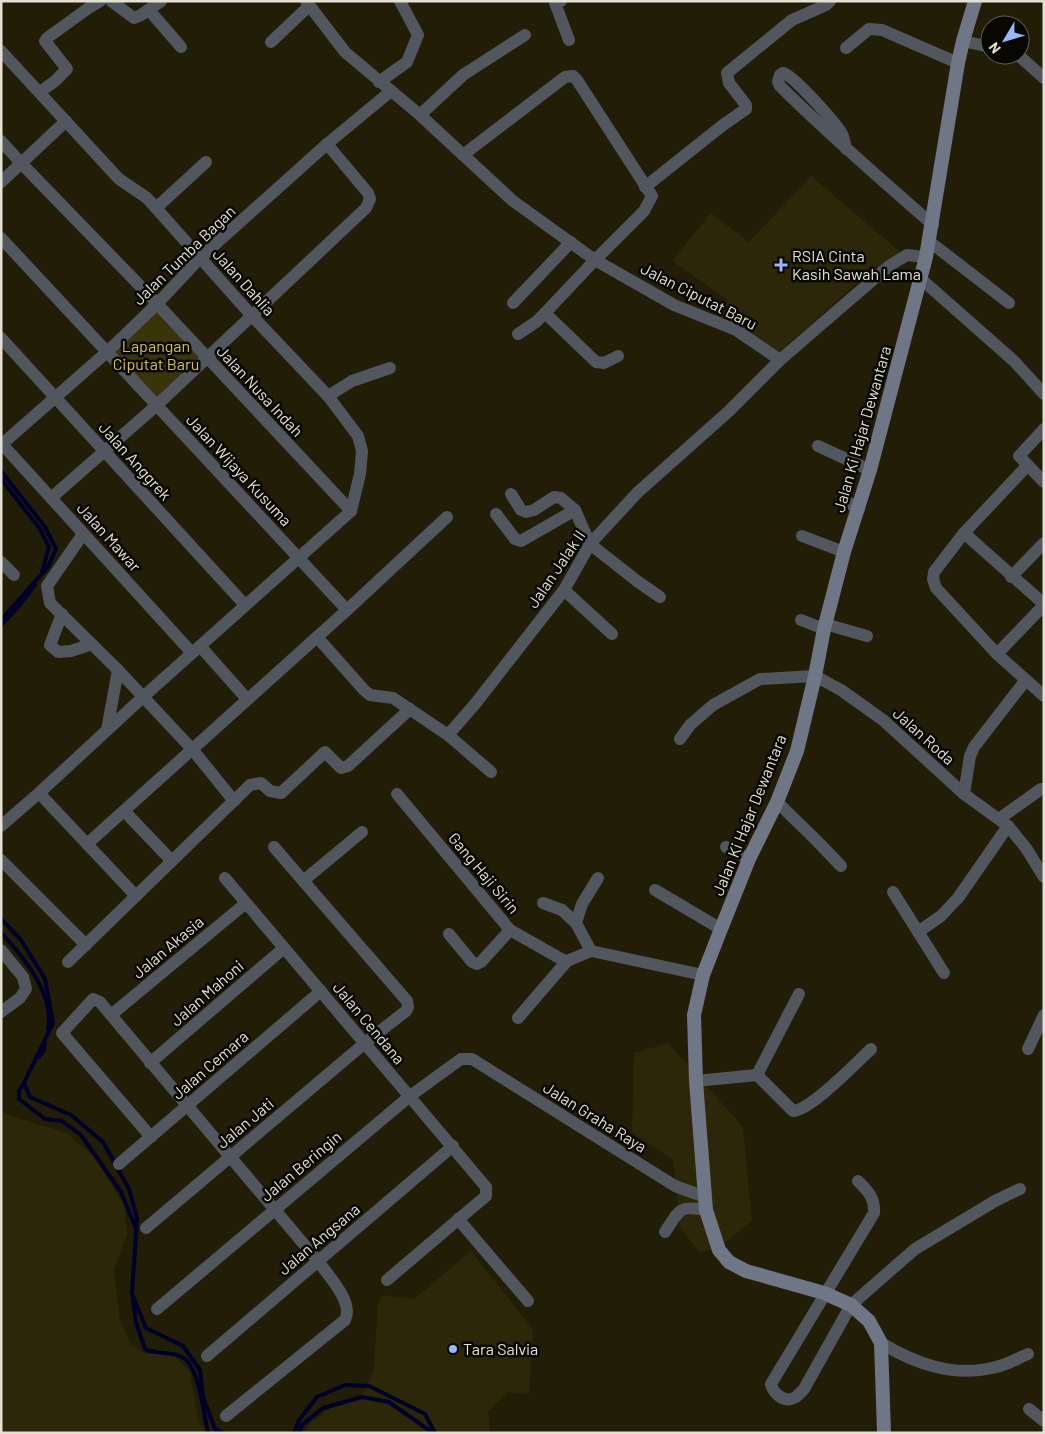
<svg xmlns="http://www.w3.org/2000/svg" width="1045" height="1434" viewBox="0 0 1045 1434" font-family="Barlow,sans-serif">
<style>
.built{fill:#2b2708}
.green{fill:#3a340a}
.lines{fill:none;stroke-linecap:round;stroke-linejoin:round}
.stream{stroke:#010029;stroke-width:4}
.minor{stroke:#51565f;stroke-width:12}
.secondary{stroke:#6f7685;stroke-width:14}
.poi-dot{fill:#97b6fd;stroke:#090702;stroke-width:2}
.labels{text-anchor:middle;stroke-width:5;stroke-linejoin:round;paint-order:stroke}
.street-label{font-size:16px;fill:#e3e1d4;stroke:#090702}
.poi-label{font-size:16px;fill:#e3e1d4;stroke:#090702;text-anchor:start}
.park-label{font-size:16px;fill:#d6c340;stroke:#090702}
</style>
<rect width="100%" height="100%" fill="#211d07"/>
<!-- built -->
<g class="built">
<path d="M811,176L905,256L873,269L772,358L710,322L728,300L672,261L711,213L749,242Z"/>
<path d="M668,1043L743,1127L752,1221L717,1249L699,1252L680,1227L673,1160L632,1132L634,1053Z"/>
<path d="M1,1110L5,1114L67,1133L95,1158L125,1207L127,1235L114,1269L120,1320L131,1345L145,1354H172L190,1372L198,1419L208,1433H1Z"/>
<path d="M471,1251L533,1329L529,1394L509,1392L488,1411L490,1433H305L310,1423L335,1405L354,1400L365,1391L374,1369L378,1301L384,1295L414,1299Z"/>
</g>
<!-- green -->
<path class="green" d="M157,310L201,358L157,400L112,351Z"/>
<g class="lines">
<!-- stream -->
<g class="stream">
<path d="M1,471L45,527L56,549L48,567L1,620"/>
<path d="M1,479L40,529L49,547L42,572"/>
<path d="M1,625L19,606L35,585"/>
<path d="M1,919L21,940L45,979L53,1023L24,1083L30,1097L71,1115L103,1142L129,1189L137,1218L132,1294L146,1328L183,1346L200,1370L203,1397L215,1429L223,1433"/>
<path d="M1,933C23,956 55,995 48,1029"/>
<path d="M39,1057L44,1050L45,1043"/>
<path d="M24,1083L19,1091V1099L45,1119L62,1121L81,1135L121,1192L135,1226"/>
<path d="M133,1300L136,1322L145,1349C157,1355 170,1351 182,1357C199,1365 204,1415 208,1433"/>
<path d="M294,1433L299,1420L317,1397L345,1385L369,1386L425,1414L435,1433"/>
<path d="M299,1433L302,1425L323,1408L362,1397L389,1402L433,1433"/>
</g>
<!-- minor -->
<g class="minor">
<path d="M111,1L134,18L141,15L161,1"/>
<path d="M306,1L345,52L420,115L513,201L595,260L674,305L736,330L780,360L889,266L907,255L926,257"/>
<path d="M561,1L555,3L569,40"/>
<path d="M149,10L181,47"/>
<path d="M963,41L990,47"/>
<path d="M271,42L309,6"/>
<path d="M846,48L869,29L882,30L958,63"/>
<path d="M1,51L119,179L147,198L252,316L328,396L358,436L362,451L360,474L351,511L143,697L39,793L1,826"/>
<path d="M1018,55L1044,78"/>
<path d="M379,82L407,62L418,35L400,1"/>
<path d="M40,92L55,81L67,69L45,41L47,38L90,7L100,1"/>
<path d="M420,115L463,75L525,35"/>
<path d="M1,141L21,163L146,292L351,511"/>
<path d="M846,149C845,144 844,138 842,134C836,123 793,75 783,73L780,75L778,82L780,86C829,135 881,179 933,225"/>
<path d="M463,155L565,77L573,76L577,80L652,196L644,211L595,260L545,313L536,322L518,334"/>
<path d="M1,182L66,121"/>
<path d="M645,187L723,125L746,109V105L729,83L727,73L792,20L826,5L830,1"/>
<path d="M156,208L206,162"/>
<path d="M1,238L347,610"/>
<path d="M930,242L1009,303"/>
<path d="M921,279L1014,361L1044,394"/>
<path d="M513,303L571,242"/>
<path d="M545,313L596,362L604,363L618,356"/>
<path d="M1,338L245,605"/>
<path d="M328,396L352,381L390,368"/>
<path d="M1044,429L1019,456L1044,482"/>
<path d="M2,444L192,653"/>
<path d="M1,445L107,352L157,304L201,257L327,144L391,91"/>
<path d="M818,446L870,470"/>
<path d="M1027,466L964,533L934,572L933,579L936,588L997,654L1044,605"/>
<path d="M511,494L521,510L526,512L534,510L554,497L561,498L575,510L590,544L637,581L660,597"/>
<path d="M51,498L157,405L366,208L370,199L368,193L327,144"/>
<path d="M844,500L859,509"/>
<path d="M496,514L515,539L521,541L575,510"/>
<path d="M964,533L1044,604"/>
<path d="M83,534L47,586L50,603L118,670L192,749L234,801"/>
<path d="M802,536L844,552"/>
<path d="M1,562L14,575"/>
<path d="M1011,577L1044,543"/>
<path d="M564,590L612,634"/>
<path d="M62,614L50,645L58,652L71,651L92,644"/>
<path d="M801,620L824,629"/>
<path d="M825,624L867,636"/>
<path d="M317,637L364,690L370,695L393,698L448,735L491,772"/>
<path d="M200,646L247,699"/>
<path d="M997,654L1044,696"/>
<path d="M107,730L118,670"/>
<path d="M448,735L475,704L564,590L590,544L637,493L729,411L780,360"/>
<path d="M680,739L690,725L713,705L760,679L815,676L841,690L883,720L964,794L1008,826L1026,848L1044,877"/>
<path d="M39,793L136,896"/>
<path d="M397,794L510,930L563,960L567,961L591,951L703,975"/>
<path d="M964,794L970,756L974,747L1025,681"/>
<path d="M777,802L817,841L841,866"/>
<path d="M124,811L172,861"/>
<path d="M999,819L1041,789"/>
<path d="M87,844L347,610L447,517"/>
<path d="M726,847L749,859"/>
<path d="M1,860L86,945"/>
<path d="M225,878L486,1187V1196L387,1280"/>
<path d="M303,881L362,832"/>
<path d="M655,890L721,929"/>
<path d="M893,892L944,973"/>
<path d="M543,903L562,910L576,923"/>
<path d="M918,932L941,916L958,898L1008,826"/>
<path d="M449,934L472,962L477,964L481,962L510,930"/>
<path d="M1,950L23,977L26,989L20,998L1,1012"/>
<path d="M591,951L576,923L582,904L598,878"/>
<path d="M68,962L250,785L261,783L270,791L281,793L325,752L341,768L348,766L410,709"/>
<path d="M111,1015L246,903"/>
<path d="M518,1018L567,961"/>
<path d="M1028,1049L1044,1015"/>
<path d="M150,1063L284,948"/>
<path d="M757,1075L793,1111C811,1110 856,1063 871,1049"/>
<path d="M757,1075L799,994"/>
<path d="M696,1081L757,1075"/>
<path d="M151,1137L62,1033L93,999L100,1002L318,1261C329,1277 354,1302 345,1320L226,1416"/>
<path d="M119,1164L321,991"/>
<path d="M858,1181C868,1191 875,1198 874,1213L771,1384C773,1393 784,1403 794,1398C798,1396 801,1392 804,1389L851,1305L915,1249L995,1201L1020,1189"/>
<path d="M458,1219L528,1301"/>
<path d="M146,1228L365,1043L406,1011L408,1007L407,1001L274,847"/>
<path d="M665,1232C680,1210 678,1205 706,1210"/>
<path d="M157,1309L410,1096L461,1059H472L675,1186L705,1197"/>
<path d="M881,1343C916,1364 954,1378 996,1367C1007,1365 1018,1358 1028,1354"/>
<path d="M207,1356L453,1146"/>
<path d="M1029,1409L1044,1421"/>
</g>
<!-- secondary -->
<path class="secondary" d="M884,1433L881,1343L869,1321L851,1305L824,1293L746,1271L729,1262L719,1250L706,1210L696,1081L694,1015L703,975L721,929L749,859L777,802L797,751L815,676L824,629L844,552L870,470L926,257L958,63L963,41L975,1"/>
</g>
<!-- markers -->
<g class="poi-dot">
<path d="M778.5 257.5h5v5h5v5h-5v5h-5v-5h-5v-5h5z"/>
<circle cx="453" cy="1349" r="5"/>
</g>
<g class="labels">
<!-- street labels -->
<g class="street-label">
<text transform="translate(184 255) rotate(-44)" y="6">Jalan Tumba Bagan</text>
<text transform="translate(244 282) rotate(48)" y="6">Jalan Dahlia</text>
<text transform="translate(699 296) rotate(27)" y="6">Jalan Ciputat Baru</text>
<text transform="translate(260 391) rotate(47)" y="6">Jalan Nusa Indah</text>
<text transform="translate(862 429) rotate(-74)" y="6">Jalan Ki Hajar Dewantara</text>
<text transform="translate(135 461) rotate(48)" y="6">Jalan Anggrek</text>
<text transform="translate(239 470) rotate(47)" y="6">Jalan Wijaya Kusuma</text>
<text transform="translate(109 537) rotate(48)" y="6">Jalan Mawar</text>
<text transform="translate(556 569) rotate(-56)" y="6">Jalan Jalak II</text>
<text transform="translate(924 736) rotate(42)" y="6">Jalan Roda</text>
<text transform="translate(749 815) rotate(-68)" y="6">Jalan Ki Hajar Dewantara</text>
<text transform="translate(484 873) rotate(50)" y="6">Gang Haji Sirin</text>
<text transform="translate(168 947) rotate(-40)" y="6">Jalan Akasia</text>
<text transform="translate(207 993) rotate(-41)" y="6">Jalan Mahoni</text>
<text transform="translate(369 1023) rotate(50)" y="6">Jalan Cendana</text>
<text transform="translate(210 1065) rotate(-41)" y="6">Jalan Cemara</text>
<text transform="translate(595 1117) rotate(32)" y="6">Jalan Graha Raya</text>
<text transform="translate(245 1123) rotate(-40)" y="6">Jalan Jati</text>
<text transform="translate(301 1166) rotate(-40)" y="6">Jalan Beringin</text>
<text transform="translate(319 1239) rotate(-40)" y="6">Jalan Angsana</text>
</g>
<!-- poi labels -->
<g class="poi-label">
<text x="792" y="262">RSIA Cinta<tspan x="792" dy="18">Kasih Sawah Lama</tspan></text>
<text x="463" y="1355">Tara Salvia</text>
</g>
<!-- park labels -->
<g class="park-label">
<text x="156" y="352">Lapangan<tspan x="156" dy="18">Ciputat Baru</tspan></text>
</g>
</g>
<!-- border -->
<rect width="1045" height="1434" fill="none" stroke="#e3e1d4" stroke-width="5"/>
<!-- north arrow -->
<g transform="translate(1005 40) rotate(232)"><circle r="24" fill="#090702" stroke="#605e56"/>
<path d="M0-4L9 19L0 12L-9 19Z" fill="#97b6fd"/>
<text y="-8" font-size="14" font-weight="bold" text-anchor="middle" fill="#e3e1d4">N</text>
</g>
</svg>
